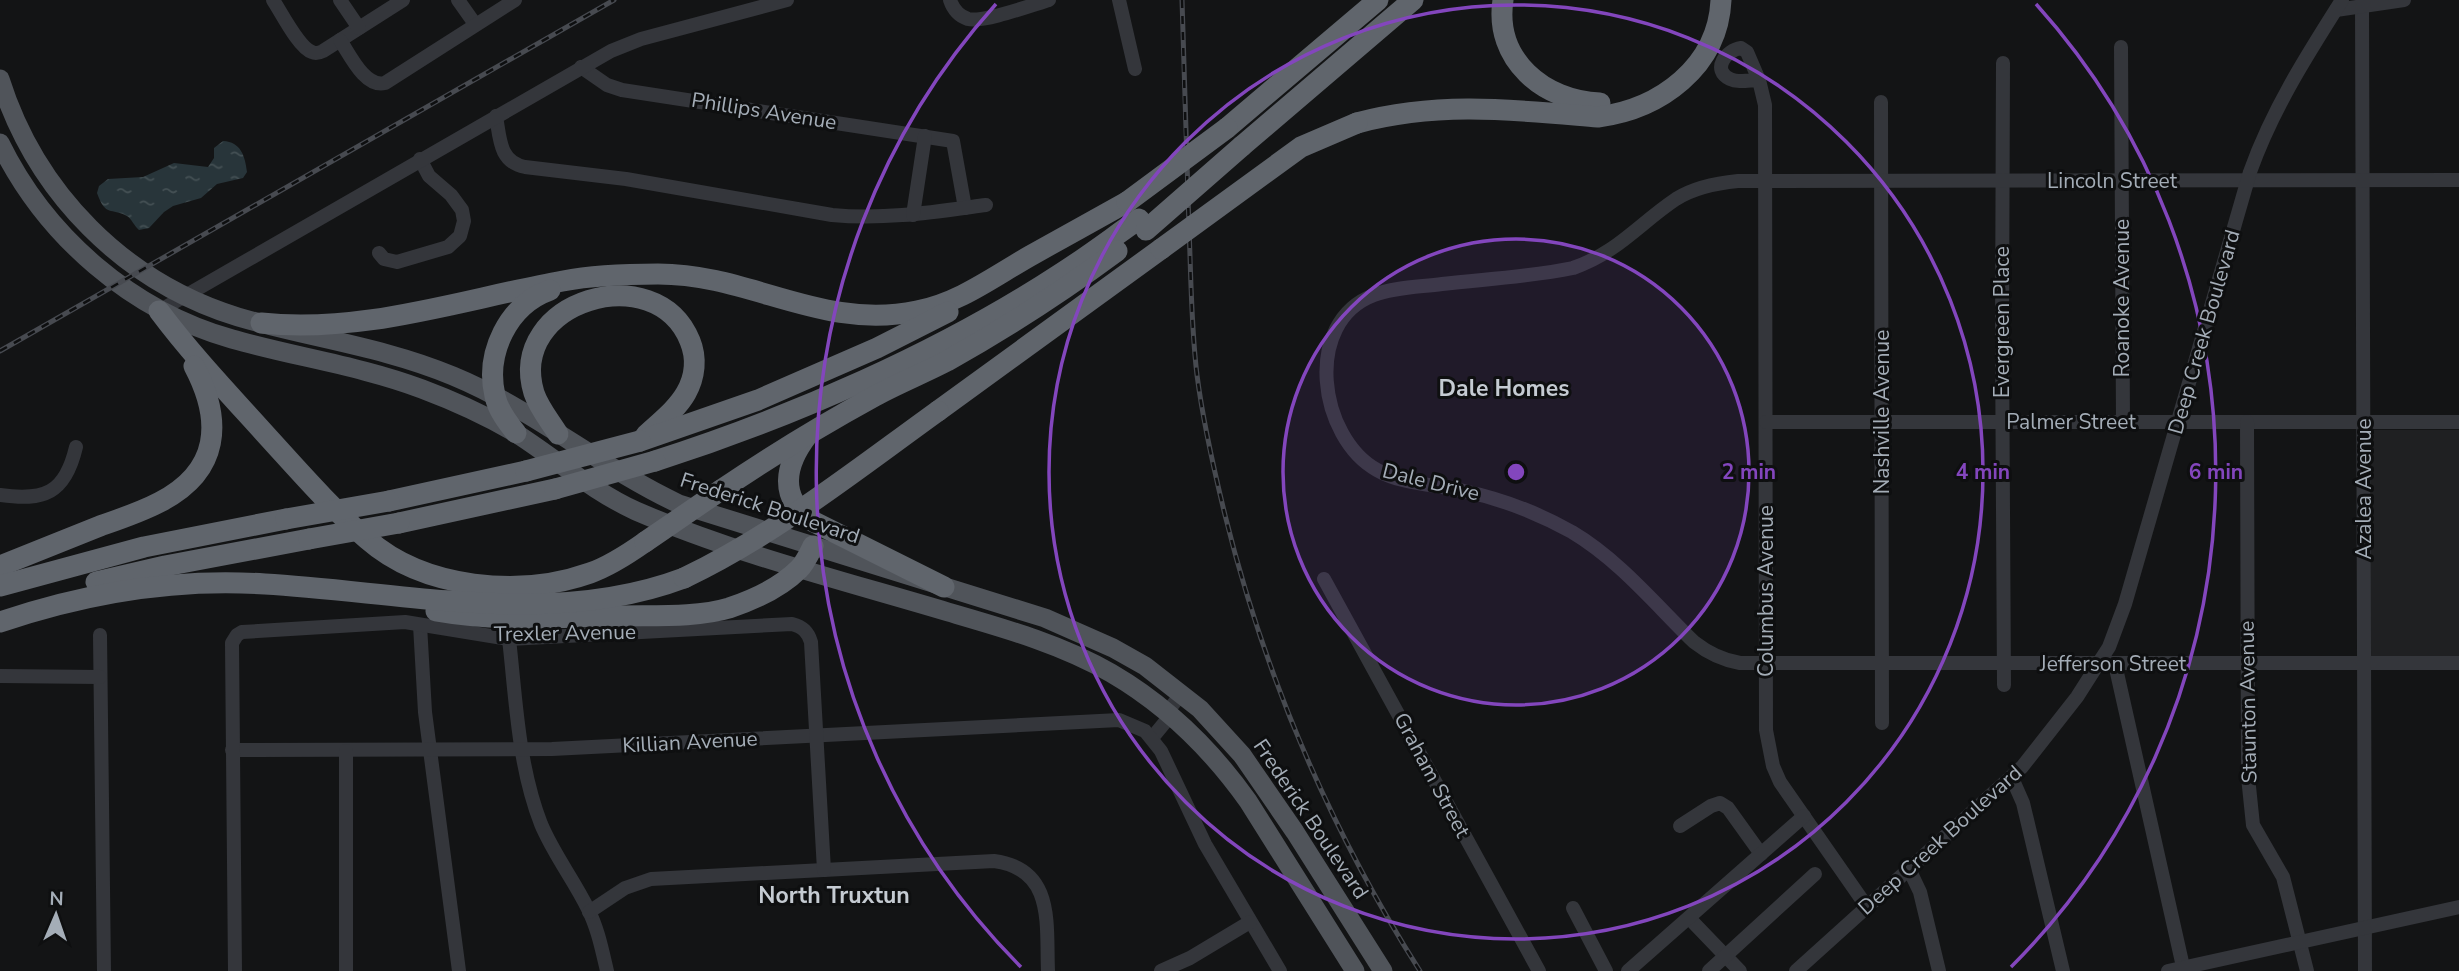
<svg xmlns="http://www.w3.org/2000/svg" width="2459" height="971" viewBox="0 0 2459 971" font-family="'Nunito Sans',sans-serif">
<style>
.built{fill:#1f2022}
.water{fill:url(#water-ripples)}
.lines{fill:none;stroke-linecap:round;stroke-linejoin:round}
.minor{stroke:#34363b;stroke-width:14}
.major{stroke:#50545a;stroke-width:19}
.highway{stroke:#60656c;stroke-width:21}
.rail-casing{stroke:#474a50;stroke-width:5}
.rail{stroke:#0e0f10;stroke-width:2.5;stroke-dasharray:8;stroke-linecap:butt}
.highway-bridge{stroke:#60656c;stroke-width:21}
.ring{fill:none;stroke:#8346bd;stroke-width:3.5}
.labels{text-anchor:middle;stroke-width:6;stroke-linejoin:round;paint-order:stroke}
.street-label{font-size:21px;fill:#a4adb7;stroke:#0e0f10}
.neighbourhood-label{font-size:23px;font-weight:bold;fill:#c5cbd2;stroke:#0e0f10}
.centre{fill:#8346bd;stroke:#0e0f10;stroke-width:3.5}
.ring-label{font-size:21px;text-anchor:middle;font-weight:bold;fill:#8346bd;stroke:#0e0f10;stroke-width:6;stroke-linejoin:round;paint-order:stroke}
</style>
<defs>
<pattern id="water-ripples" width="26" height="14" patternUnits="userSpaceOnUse" patternTransform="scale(1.75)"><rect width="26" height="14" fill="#28353a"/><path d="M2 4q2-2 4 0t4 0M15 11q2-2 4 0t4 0" fill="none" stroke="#445054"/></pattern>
</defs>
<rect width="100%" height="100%" fill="#131415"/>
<!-- built -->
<path class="built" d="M2371,430H2459V657L2370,656Z"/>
<!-- water -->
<path class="water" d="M223,141C241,142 245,156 247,172L243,178L217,184L201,198L173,206L164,212L149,228L139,230C134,226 132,219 127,216C111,207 106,218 97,193L99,186L108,179L143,177L174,163L208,167L214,158V148Z"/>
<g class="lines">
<!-- minor -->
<g class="minor">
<path d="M273,0C281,12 299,48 312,52C316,54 319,53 323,51L403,0"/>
<path d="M340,0L359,28"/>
<path d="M458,0L475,24"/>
<path d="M950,0C953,9 959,16 968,19C983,23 1032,5 1049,0"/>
<path d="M1119,0L1135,69"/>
<path d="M2362,6L2365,971"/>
<path d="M2336,10L2404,0"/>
<path d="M340,40C350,55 365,88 385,83L515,0"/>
<path d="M2121,47L2123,422"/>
<path d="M2003,63L2002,336L2004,685"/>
<path d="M581,67L607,85L622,90L953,141L965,208"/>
<path d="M1759,80C1750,80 1738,83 1730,79C1711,70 1726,50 1741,48L1747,52L1759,80L1765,105L1766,730L1773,766L1780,782L1867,907"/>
<path d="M1881,102L1882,723"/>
<path d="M496,116C500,138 499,162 525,167L626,179L832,215C885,220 934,212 986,205"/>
<path d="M2459,180L1738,181C1717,183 1695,187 1676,199C1640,223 1617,253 1573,268C1530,277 1485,279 1442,284C1420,287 1395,287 1374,295C1302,322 1319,438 1377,470C1403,485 1435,484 1464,491C1502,499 1538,513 1572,532C1619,560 1655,604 1694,642C1708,653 1722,660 1740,663H2459"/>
<path d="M913,215L925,136"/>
<path d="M379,253L384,259L397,262L448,247L460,236L464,221L462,210L451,195L429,176L420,159"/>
<path d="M159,311L611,51L641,39L787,0"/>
<path d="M1766,422H2459"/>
<path d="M2247,422L2248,777L2253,825L2283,877L2307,971"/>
<path d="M0,495C44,501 65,494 76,447"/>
<path d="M1324,579L1539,971"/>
<path d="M420,625L425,712L459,971"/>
<path d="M100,635L104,971"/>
<path d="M509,639C516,700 518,765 541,824C554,855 574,880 588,909C598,929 602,950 607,971"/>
<path d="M2115,664L2184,971"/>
<path d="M0,676L100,677"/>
<path d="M1152,738L1166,721L1167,712L1182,693"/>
<path d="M232,750L552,749L1119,720L1145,731L1161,751L1205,844L1280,971"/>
<path d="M346,751V971"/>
<path d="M2012,778L2023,803L2063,971"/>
<path d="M1680,826L1711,806L1720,803L1728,808L1761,854"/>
<path d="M1909,869L1920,892L1939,971"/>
<path d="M1573,908L1606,971"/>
<path d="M589,912L625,888L651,879L994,861C1055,869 1046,924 1048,971"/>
<path d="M1689,918L1740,971"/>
<path d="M235,971L232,643L237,635L242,632L405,622L509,639L792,624C803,627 808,632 811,642L824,870"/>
<path d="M1161,971L1190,958L1250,922"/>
<path d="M1628,971L1804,816"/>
<path d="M1709,971L1815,874"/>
<path d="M1796,971L2022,767L2077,697L2098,664L2109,647L2125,604L2250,172C2272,110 2307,55 2342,0"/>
<path d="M2168,971L2459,907"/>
</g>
<!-- major -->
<g class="major">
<path d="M0,79C36,193 124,282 238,317C310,338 384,347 453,376C533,409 600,467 679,504L1045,618L1113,648L1145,666L1200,709L1242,755L1295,832L1383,971"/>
<path d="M0,143C46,237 132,311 232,339C295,357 361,366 422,389C454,401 485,415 514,432C555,458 592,491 636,511C736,554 844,581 948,612C1003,628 1061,644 1111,673C1166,705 1211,749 1248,801L1355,971"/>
</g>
<!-- highway -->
<g class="highway">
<path d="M1503,0C1494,60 1544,101 1600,103"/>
<path d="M1357,123C1440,101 1514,110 1598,117C1660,109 1718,67 1721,0"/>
<path d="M1227,128L1378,0"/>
<path d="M1242,146L1413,0"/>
<path d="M159,311C192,355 230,395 267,436C299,471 331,508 367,539C424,589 520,598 590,573C610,566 628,554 645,542"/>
<path d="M261,323C363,334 463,299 563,281C594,275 626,274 658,274C751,274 822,331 917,311C959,303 993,277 1030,256C1062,238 1095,220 1127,202"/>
<path d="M938,411L1161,249"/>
<path d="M516,433C507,422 498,410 495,396C485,353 508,305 550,290"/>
<path d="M558,434C550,421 539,408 534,393C506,301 656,256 690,341C697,358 695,377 686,393C677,409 660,422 646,435"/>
<path d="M807,436C785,465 778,497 812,521L944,587"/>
<path d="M640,441L758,400L877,348L948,312"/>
<path d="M655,461C790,418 941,352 1060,274C1087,257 1113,237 1139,219"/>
<path d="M721,490C771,456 822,425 875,396C899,383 924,373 947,361C1006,328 1063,291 1117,251"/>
<path d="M389,501L526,471"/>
<path d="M399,523L555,489"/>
<path d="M0,566C33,553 67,539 100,526C120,519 141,512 160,502C220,471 223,421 194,366"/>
<path d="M96,582L165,566L309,539"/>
<path d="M0,586L144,547L286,519"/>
<path d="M436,611C498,622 555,617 617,616C651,615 696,618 729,608C753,600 781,587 799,569C805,563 809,554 813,546"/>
<path d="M0,622C86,593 174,578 265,584C403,592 552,628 684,578"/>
</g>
<defs>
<g id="rail">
<path d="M1182,0C1184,76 1186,152 1189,227C1191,277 1191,326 1197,375C1203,422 1214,470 1225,515C1265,677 1331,831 1420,971"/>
<path d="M0,351L614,0"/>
</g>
</defs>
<!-- rail casing -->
<use href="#rail" class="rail-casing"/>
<!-- rail -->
<use href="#rail" class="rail"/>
<!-- highway-bridge -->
<g class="highway-bridge">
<path d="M1127,202L1227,128"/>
<path d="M1146,230L1242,146"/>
<path d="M1161,249L1301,147L1357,123"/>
<path d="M526,471L640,441"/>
<path d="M555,489L655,461"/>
<path d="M286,519L389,501"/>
<path d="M309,539L399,523"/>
<path d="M645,542L721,490"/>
<path d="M684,578C776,534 856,470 938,411"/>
</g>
</g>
<!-- distance rings -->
<circle cx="1516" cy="472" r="233" fill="#8346bd" fill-opacity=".12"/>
<g class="ring">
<circle cx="1516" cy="472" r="233"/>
<circle cx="1516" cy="472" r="467"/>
<path d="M1021 967A700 700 0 0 1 996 4M2036 4A700 700 0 0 1 2011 967"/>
</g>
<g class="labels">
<!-- street labels -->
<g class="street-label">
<text transform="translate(764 111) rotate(9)" y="7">Phillips Avenue</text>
<text x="2112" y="188">Lincoln Street</text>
<text transform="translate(2122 298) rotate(-90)" y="7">Roanoke Avenue</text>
<text transform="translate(2002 322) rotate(-90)" y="7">Evergreen Place</text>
<text transform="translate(2204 332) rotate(-74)" y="7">Deep Creek Boulevard</text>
<text transform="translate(1882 412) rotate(-90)" y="7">Nashville Avenue</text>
<text x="2071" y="429">Palmer Street</text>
<text transform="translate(1431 482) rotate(14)" y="7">Dale Drive</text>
<text transform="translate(2364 489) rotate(-90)" y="7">Azalea Avenue</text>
<text transform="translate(770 508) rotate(18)" y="7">Frederick Boulevard</text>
<text transform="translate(1766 591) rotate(-90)" y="7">Columbus Avenue</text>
<text transform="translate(565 633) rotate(-1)" y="7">Trexler Avenue</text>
<text x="2113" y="671">Jefferson Street</text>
<text transform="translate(2248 702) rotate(-91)" y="7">Staunton Avenue</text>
<text transform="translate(690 742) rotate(-3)" y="7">Killian Avenue</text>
<text transform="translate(1432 775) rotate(62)" y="7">Graham Street</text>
<text transform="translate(1311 819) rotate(56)" y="7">Frederick Boulevard</text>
<text transform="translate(1940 840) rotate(-42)" y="7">Deep Creek Boulevard</text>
</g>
<!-- neighbourhood labels -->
<g class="neighbourhood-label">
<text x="1504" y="396">Dale Homes</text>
<text x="834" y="903">North Truxtun</text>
</g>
</g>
<circle cx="1516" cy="472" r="10" class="centre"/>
<g class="ring-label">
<text x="1749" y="479">2 min</text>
<text x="1983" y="479">4 min</text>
<text x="2216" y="479">6 min</text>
</g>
<!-- north arrow -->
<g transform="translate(56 915) rotate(2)" stroke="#0e0f10" stroke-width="5" paint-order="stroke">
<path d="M0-5L12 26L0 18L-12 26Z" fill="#a4adb7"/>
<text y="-10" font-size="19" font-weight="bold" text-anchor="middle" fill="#a4adb7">N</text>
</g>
</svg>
